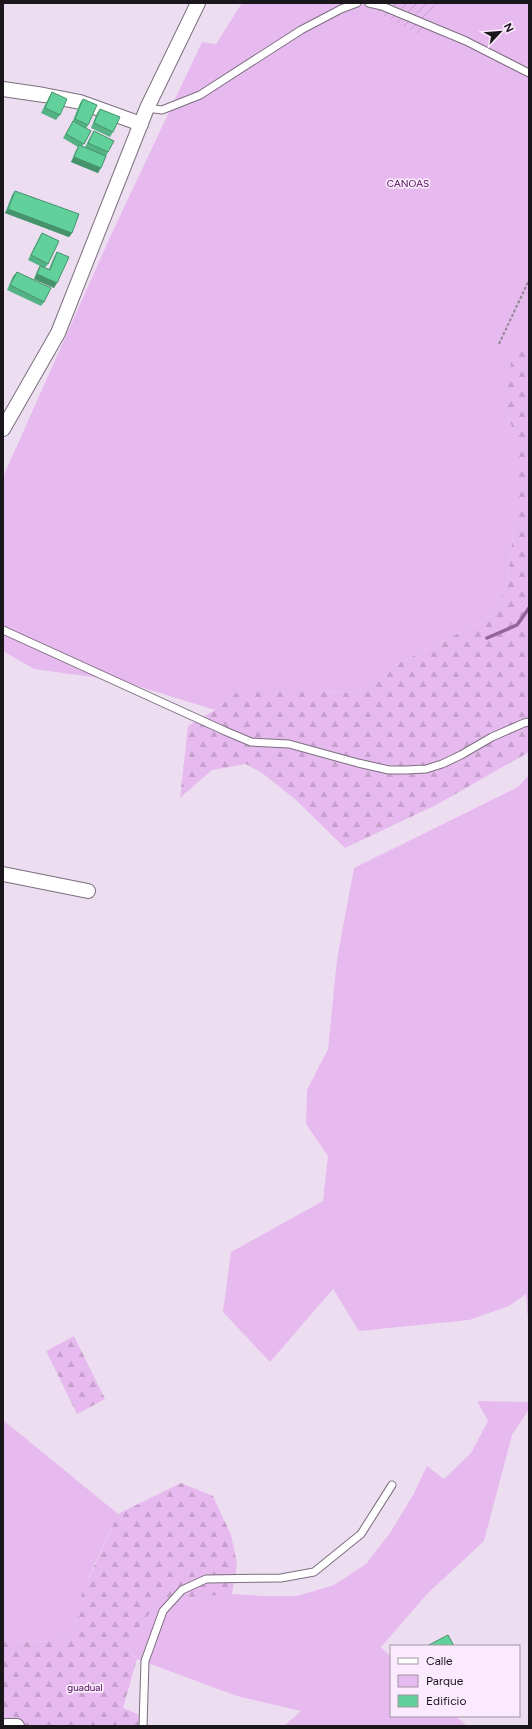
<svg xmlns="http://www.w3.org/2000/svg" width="532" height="1729" viewBox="0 0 532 1729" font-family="Figtree,sans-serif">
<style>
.green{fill:#e7baef}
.forest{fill:url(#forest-firs)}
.garden{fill:url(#garden-furrows)}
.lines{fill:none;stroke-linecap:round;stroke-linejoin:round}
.stream{stroke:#93649b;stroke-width:3.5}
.lane-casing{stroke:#7c6e7f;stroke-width:9}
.street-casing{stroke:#7c6e7f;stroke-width:16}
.path{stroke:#938795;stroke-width:2;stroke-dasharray:3 2;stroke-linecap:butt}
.lane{stroke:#fff;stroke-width:7}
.street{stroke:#fff;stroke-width:14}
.wall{fill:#54b385}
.shaded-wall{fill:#45926c}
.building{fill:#62d09b;stroke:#45926c}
.labels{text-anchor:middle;stroke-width:3.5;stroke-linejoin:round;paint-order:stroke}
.park-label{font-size:10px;fill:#46084f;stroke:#fbeafd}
</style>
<defs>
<pattern id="forest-firs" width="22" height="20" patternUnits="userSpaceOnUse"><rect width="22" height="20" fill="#e7baef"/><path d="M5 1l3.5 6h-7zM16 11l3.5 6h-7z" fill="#c69fcc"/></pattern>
<pattern id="garden-furrows" width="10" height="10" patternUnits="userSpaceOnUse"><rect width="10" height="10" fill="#e7baef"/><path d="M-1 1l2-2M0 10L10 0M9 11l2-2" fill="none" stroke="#c69fcc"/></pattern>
</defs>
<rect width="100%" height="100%" fill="#edddf0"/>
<!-- green -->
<g class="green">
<path d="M242,3H529V391L504,402L515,437V516L508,577L497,611L475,625L399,663L383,678L353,693L327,691L241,689L215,710L121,681L34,669L3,651V477L111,235L202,42L216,44Z"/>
<path d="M529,775V1333L526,1294L509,1306L469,1320L359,1331L333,1289L270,1362L223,1312L231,1252L323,1201L328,1156L306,1124L307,1090L328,1049L337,959L354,868L518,787Z"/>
<path d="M477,1401L529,1402V1409L512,1435L484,1541L428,1593L381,1647L391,1657V1716H456L467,1726H284L301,1711L237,1696L137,1659L126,1645L160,1600L232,1594L262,1596H297L334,1585L366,1564L390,1533L413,1495L427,1466L444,1479L471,1453L488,1421Z"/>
<path d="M3,1420L118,1514C101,1552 79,1589 74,1631L54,1642L9,1641L3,1643Z"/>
</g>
<!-- forest -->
<g class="forest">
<path d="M529,334V752L438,804L345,848L296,800L262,773L246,764L212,770L180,798L188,726L215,710L241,689L281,688L353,693L383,678L399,663L475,625L497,611L508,577L515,516V437L504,402L512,357Z"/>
<path d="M74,1336L105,1399L77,1414L46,1351Z"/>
<path d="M181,1483L213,1496L231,1535L237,1563L232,1594L160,1600L126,1645L137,1659L123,1708L147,1718L145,1726H3V1643L9,1641L54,1642L74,1631L77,1610L82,1593L118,1514Z"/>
</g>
<!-- garden -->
<path class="garden" d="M360,3H436L420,35Z"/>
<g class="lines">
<!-- stream -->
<path class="stream" d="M487,638L517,625L529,608"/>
<defs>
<g id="lane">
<path d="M369,3L382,6L466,41L529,73"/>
<path d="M147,108L162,110L200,95L301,30L341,9L357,3"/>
<path d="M3,630L225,731L251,742L289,744L358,763L389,770H406L426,769L442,764L461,755L492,737L524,723L529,722"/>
<path d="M143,1726L145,1661L163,1611L182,1590L206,1579L281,1578L314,1572L361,1534L392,1485"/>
</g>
<g id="street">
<path d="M3,89L44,95L80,102L141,124"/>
<path d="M3,429L58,333L147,108L198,3"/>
<path d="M3,874L88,891"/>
<path d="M6,1726H17"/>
</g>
</defs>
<!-- lane casing -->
<use href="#lane" class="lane-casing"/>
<!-- street casing -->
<use href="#street" class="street-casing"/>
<!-- path -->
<path class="path" d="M499,344L529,280"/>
<!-- lane -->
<use href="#lane" class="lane"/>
<!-- street -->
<use href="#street" class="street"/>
</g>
<!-- wall -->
<g class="wall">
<path d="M52,92L60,115L56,120L41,113L49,97Z"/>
<path d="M83,99L88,125L86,129L84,144L82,146L85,147L91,136L94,131L108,152L106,156L98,173L71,162L76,150L78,147L63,138L72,123L80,103Z"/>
<path d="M100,109L113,132L110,137L91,128L97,113Z"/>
<path d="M15,191L72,233L69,237L5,213L12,195Z"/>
<path d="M42,233L48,264L45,268L49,269L54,257L57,252L54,288L34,279L37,271L40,266L28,260L39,238Z"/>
<path d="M17,272L44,302L41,306L7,290L13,276Z"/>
</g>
<!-- shaded-wall -->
<g class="shaded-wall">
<path d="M74,157L101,168L98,173L71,162Z"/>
<path d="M8,209L72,233L69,237L5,213Z"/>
<path d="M37,274L57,283L54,288L34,279Z"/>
</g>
<!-- building -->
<g class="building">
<path d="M52,92L67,99L60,115L45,108Z"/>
<path d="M83,99L97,105L88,125L75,119Z"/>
<path d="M100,109L120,117L113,132L94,123Z"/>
<path d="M73,121L91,131L84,144L66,134Z"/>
<path d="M94,131L114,141L108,152L88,143Z"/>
<path d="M79,145L106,156L101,168L74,157Z"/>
<path d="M15,191L79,214L72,233L8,209Z"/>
<path d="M42,233L59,241L48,264L31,255Z"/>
<path d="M57,252L69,257L57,283L37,274L40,266L50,270Z"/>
<path d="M17,272L51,288L44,302L10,285Z"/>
<path d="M448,1635L454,1646H427Z"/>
</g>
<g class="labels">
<!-- park labels -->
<g class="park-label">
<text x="408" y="187">CANOAS</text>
<text x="85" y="1691">guadual</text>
</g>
</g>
<!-- border -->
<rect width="532" height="1729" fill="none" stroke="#1b151c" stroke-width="8"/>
<!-- legend -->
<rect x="390" y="1645" width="130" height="72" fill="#fbeafd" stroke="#a195a3"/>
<rect x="398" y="1658" width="20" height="6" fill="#ffffff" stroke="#a195a3"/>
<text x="426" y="1665" font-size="12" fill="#1b151c">Calle</text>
<rect x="398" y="1675" width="20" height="12" fill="#e7baef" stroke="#a195a3"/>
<text x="426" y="1685" font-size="12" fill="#1b151c">Parque</text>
<rect x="398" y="1695" width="20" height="12" fill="#62d09b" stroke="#a195a3"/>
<text x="426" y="1705" font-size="12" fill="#1b151c">Edificio</text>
<!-- north arrow -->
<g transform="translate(500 32) rotate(64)" stroke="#fbeafd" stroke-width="3" paint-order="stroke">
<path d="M0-3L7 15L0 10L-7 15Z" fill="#1b151c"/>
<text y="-6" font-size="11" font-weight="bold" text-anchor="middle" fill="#1b151c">N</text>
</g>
</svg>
